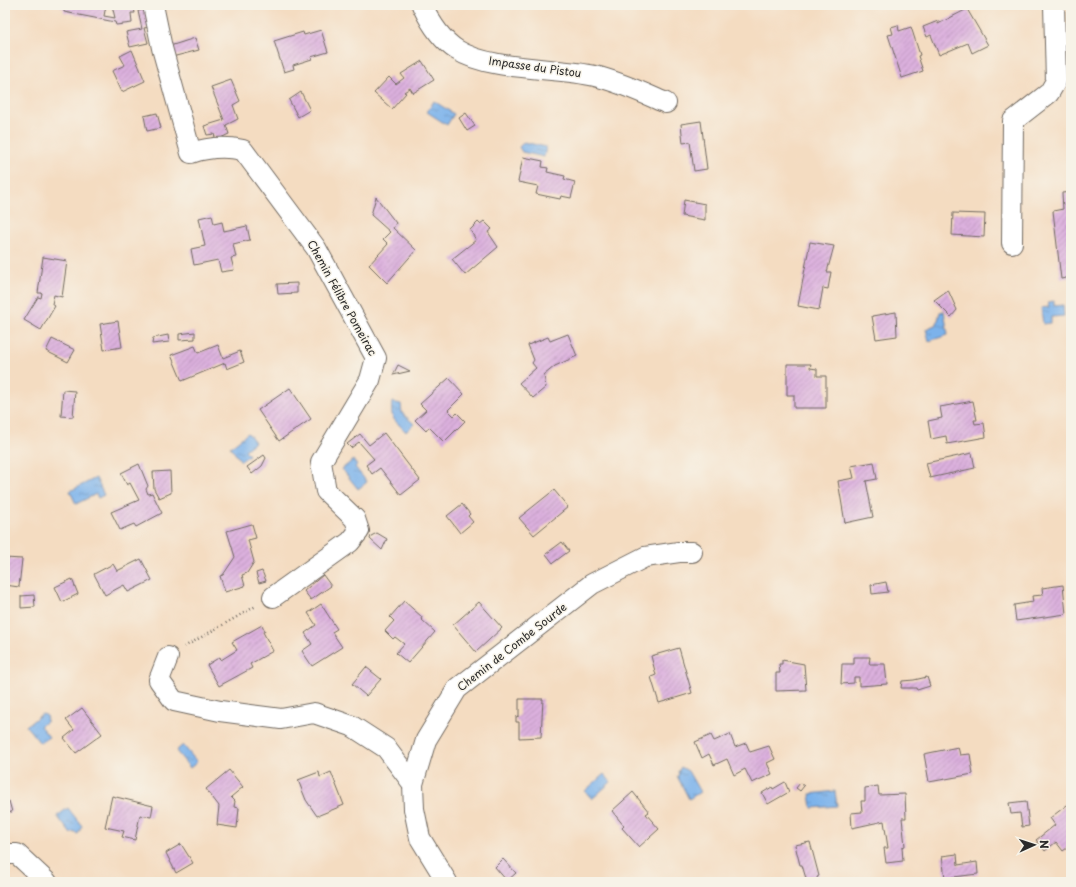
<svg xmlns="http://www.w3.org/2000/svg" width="1076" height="887" viewBox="0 0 1076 887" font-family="'Playpen Sans',sans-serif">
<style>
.water{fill:url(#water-ripples);stroke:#546e8b}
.building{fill:url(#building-hatch)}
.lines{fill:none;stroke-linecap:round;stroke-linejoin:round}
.minor-casing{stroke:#716960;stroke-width:22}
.path{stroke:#716960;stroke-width:2.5;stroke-dasharray:1 3;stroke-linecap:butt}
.minor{stroke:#fff;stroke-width:20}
.labels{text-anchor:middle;stroke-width:3;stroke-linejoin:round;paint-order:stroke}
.street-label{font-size:11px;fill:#2b2b2b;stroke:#f7f3e8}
</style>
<defs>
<pattern id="water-ripples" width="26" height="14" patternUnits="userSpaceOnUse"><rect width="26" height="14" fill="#7cb2eb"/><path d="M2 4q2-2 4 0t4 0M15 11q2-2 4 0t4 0" fill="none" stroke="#6691bf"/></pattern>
<pattern id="building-hatch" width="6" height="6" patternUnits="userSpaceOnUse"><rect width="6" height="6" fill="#dcb0de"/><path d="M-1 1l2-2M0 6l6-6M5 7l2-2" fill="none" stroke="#b38fb4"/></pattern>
</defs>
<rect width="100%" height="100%" fill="#f7f3e8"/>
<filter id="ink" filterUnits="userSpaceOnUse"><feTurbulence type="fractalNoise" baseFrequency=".025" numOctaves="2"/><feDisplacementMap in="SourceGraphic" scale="8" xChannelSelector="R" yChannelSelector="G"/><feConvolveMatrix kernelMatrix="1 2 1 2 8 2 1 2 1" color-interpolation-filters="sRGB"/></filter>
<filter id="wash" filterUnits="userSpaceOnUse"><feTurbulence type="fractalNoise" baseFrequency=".012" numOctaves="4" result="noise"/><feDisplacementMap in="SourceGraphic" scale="16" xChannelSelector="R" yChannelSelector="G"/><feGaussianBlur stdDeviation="0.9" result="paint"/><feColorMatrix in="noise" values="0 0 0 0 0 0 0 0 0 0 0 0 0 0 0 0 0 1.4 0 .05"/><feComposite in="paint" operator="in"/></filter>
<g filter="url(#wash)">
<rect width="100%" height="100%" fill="#f4dcc1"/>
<!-- water -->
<g class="water">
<path d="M434,101L454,114L447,125L427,112Z"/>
<path d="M524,142L546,147L544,157L522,152L519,147Z"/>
<path d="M1054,301V306L1063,305L1064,316L1051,317V323L1043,324L1041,308L1049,307L1048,302Z"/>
<path d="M944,311L948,335L929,341L926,329L937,324L940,312Z"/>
<path d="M392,402L401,404L402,413L414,424L406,432C395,420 390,420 392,402Z"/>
<path d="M248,433L255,442L245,450L249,455L241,461L230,447Z"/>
<path d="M353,460L357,465L355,467L367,482L358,489L342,469Z"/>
<path d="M96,478L104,495L98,498L96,494L76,504L70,491Z"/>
<path d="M42,714L46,715L47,721L40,726L49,737L40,743L26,726Z"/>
<path d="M183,745L197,762L190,768L176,751Z"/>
<path d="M681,767L688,771L700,792L689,799L677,776L679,775L678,772Z"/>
<path d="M604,774L611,782L592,799L585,791Z"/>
<path d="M835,791L837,806L812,808L810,794Z"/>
<path d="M68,808L82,826L78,834L73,832L71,834L57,816Z"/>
</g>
<g id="blocks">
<!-- building -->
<g class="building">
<path d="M60,5H106L104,16L115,18L112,5H139L140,8H134L135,13H131L132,23L116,25L115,22L64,12V8L60,7Z"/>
<path d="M146,9L150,27L144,28L148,43L130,47L126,32L142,29L138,11Z"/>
<path d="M967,9L988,45L972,53L968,43L939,55L931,35L927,37L923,27L938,21V24Z"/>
<path d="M898,25L899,31L911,27L920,55L918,56L923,71L902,78L888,35L893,34L891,27Z"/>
<path d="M321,30L328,52L311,57L312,59L293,65L294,69L284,72L274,41L303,32L304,35Z"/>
<path d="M195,38L199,50L172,57L170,46Z"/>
<path d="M132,50L145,81L122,92L112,71L125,65L120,56Z"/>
<path d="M422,61L434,80L413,93L410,88L404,92L406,93L392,109L374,93L389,77L396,84L404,78L401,74Z"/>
<path d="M231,80L240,101L233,105L238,119L226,125L229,134L216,140L214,134L207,135L204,126L224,120L211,87Z"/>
<path d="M301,92L310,110L298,117L289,100Z"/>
<path d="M157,113L161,128L147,131L144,116Z"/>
<path d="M466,113L475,126L467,131L459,118Z"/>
<path d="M701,121L707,169L694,171L690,142L683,143L681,124Z"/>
<path d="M523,157L543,161L542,167L548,168L547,172L565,176L564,179L575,182L571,198L561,196L560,199L536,194L538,186L518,182Z"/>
<path d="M1071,192V277L1061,279L1053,211L1063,209L1062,193Z"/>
<path d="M376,197L396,223L393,228L416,250L387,283L369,265L388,244L383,239L390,232L371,215Z"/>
<path d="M684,200L705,204V220L682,216Z"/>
<path d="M953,213L985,214L984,237L952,235Z"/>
<path d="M212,215L214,224L222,222L224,231L247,226L250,240L233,244L236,257L231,258L234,270L221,272L218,260L194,265L191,249L205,246L199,218Z"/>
<path d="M484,221L492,229L488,232L498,247L465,275L452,259L476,240L470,230L478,222L480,224Z"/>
<path d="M810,242L834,246L827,272H831L828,289L823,288L819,310L798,306Z"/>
<path d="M43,257L67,261L62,297L54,295L52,304L55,306L41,330L24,320L38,297L41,298L42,293H38Z"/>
<path d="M297,283V293L278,294L277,284Z"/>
<path d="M948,290L957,310L951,317L934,300Z"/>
<path d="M896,312L897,336L876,339L872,316Z"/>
<path d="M118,321L122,347L104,350L100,324Z"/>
<path d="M195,332V339L179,340V334Z"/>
<path d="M568,334L577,356L555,366L544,375L546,387L533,398L519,383L536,368L532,363L534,360L528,345L548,337L550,341Z"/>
<path d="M168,335L169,342L152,344L153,338Z"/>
<path d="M52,339L75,350L68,362L46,351Z"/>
<path d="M218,345L223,358L240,351L244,362L227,369L225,363L182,381L171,355L195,346L198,353Z"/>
<path d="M787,364H811L810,368L817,369V376H826V408H794V395H787Z"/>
<path d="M398,365L410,371L393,375Z"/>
<path d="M449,378L464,394L448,410L454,416L457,413L465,421L444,442L429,427L426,431L415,420L426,410L420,404Z"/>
<path d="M290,388L311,419L279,441L258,410Z"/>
<path d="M63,390L75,391L73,417L61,416Z"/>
<path d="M973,401L977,420H974L975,424L984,423L986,437L947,444L946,436L931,439L928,421L942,418L940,407Z"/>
<path d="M384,433L420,480L401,495L380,468L372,474L366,465L374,459L359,442L351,448L347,444L360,434L369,445Z"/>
<path d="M972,453L975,468L930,478L926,463Z"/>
<path d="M264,455L266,458L262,466L252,474L247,467Z"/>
<path d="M874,462L877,479L866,481L873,517L845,523L838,481L854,478L851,466Z"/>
<path d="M139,464L148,486L146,489L148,494L152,493L162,513L136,527L134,524L120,530L111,512L139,500L130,483L127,485L121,473Z"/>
<path d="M170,471L171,493L159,498L154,489L153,472Z"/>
<path d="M554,490L568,507L534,535L519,518Z"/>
<path d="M462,504L470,514L468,516L473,522L460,533L447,516Z"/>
<path d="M252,524L256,538L248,540L254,562L247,573L242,575L245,586L225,592L220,576L223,575L235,557L227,531Z"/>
<path d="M377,533L387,539L382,550L370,539L371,536Z"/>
<path d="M562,542L569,551L553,563L546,554Z"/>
<path d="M5,558L22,559L19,587L5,585Z"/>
<path d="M141,559L152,580L128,592L124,585L105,595L94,574L113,564L117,571Z"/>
<path d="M262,571L266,581L259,583L256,573Z"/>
<path d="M323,575L331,586L311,600L304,591Z"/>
<path d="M72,579L78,594L62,602L55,587Z"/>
<path d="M886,582L888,592L872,594L871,585Z"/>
<path d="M1063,585L1066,614L1016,621L1014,605L1033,602L1032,596L1043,595L1042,588Z"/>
<path d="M34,595L35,607L21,608V596Z"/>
<path d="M404,601L422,617L421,619L435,632L408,663L396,653L404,644L395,637L393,639L385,631L394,621L390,617Z"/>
<path d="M479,602L502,628L476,652L453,625Z"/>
<path d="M321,604L337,629L332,632L342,647L312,666L302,651L312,644L305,633L316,625L308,613Z"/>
<path d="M262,625L265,631L263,632L273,651L250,664L252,668L219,686L207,665L220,657L221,660L237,650L232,642Z"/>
<path d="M679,648L692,693L659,703L651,677L656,675L651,656Z"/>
<path d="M854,657H870L869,664H885L887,684L859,686V677H854V683L841,684L842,664H854Z"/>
<path d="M782,660L804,664L806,690L776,691V673H780L779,664H782Z"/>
<path d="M366,667L381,679L366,696L352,684Z"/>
<path d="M927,677L930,686L917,690L916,688H901L902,681L914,680Z"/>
<path d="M519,699H543L541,737L519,738V722H516V717L519,716Z"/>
<path d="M82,708L102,734L76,753L64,738L74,730L66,720Z"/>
<path d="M730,734L735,747L746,743L750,752L769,746L775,759L767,763L772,774L752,783L745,769L734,775L727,759L714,765L709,754L702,758L695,742L711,735L714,741Z"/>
<path d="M958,747L960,755L970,754L973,774L929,782L924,754Z"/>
<path d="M229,770L243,787L231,797L235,801L234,807L239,808L237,828L217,825L219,806L206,789Z"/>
<path d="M319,772L320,777L331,772L344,805L317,816L306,800L298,780Z"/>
<path d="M785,782L789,792L768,804L762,793L772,787L773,789Z"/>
<path d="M800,783L804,786L800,791L796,788Z"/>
<path d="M878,786L879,795L905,794L906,818H902L905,846L902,847L903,861L886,863L884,848H888L884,821L852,828L851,813L862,812L861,801H865V788Z"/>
<path d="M633,792L649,812L646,814L659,829L639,847L622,828L624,826L612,811Z"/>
<path d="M112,796L153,806L151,817L140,815L135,840L122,837L124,831L105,827Z"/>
<path d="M5,801H9L12,812L5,813Z"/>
<path d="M1026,801L1029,826L1022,827L1020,813L1011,814L1009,803Z"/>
<path d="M1071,802V845L1063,851L1056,842L1045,851L1036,840L1055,825L1050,818Z"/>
<path d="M810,842L819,876L817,877L818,882H807L802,865H800L795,845Z"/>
<path d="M181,844L193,863L176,873L166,853Z"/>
<path d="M957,854L958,865L977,862L978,874L945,878L942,856Z"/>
<path d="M503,859L516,873L507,881L495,867Z"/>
<path d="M5,871H6L7,881H5Z"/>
</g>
</g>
</g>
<g filter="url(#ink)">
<use href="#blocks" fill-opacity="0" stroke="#716960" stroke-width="1"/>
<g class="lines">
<defs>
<g id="minor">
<path d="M153,5L162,48L191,153C209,147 224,146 243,150L316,248L376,358L370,380L321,462L326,491L355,519L359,531L350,542L273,597"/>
<path d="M422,5C430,22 441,40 457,50C490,71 557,67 595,76C620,82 643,93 666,103"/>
<path d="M1012,243L1013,121L1049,93L1056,81L1054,5"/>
<path d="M168,657L159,680L174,701L220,711L281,719L314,713L352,726L386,748L413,784"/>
<path d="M5,854H17L47,882"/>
<path d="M447,882L420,838L414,809L413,784L426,740L457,689L592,584L645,557L679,552H692"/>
</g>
</defs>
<!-- minor casing -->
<use href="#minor" class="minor-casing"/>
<!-- path -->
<path class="path" d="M184,647L256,606"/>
<!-- minor -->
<use href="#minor" class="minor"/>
</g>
</g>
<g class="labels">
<!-- street labels -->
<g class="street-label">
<text transform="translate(535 67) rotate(8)" y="4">Impasse du Pistou</text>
<text transform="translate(342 298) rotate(61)" y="4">Chemin Félibre Pomeirac</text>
<text transform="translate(512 647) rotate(-38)" y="4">Chemin de Combe Sourde</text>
</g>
</g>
<!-- margin -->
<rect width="1076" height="887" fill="none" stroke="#f7f3e8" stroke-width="20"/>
<!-- north arrow -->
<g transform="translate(1034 845) rotate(87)" stroke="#f7f3e8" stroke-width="3" paint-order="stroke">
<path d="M0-3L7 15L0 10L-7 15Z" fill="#2b2b2b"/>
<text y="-6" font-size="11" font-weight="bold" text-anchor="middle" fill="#2b2b2b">N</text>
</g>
</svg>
